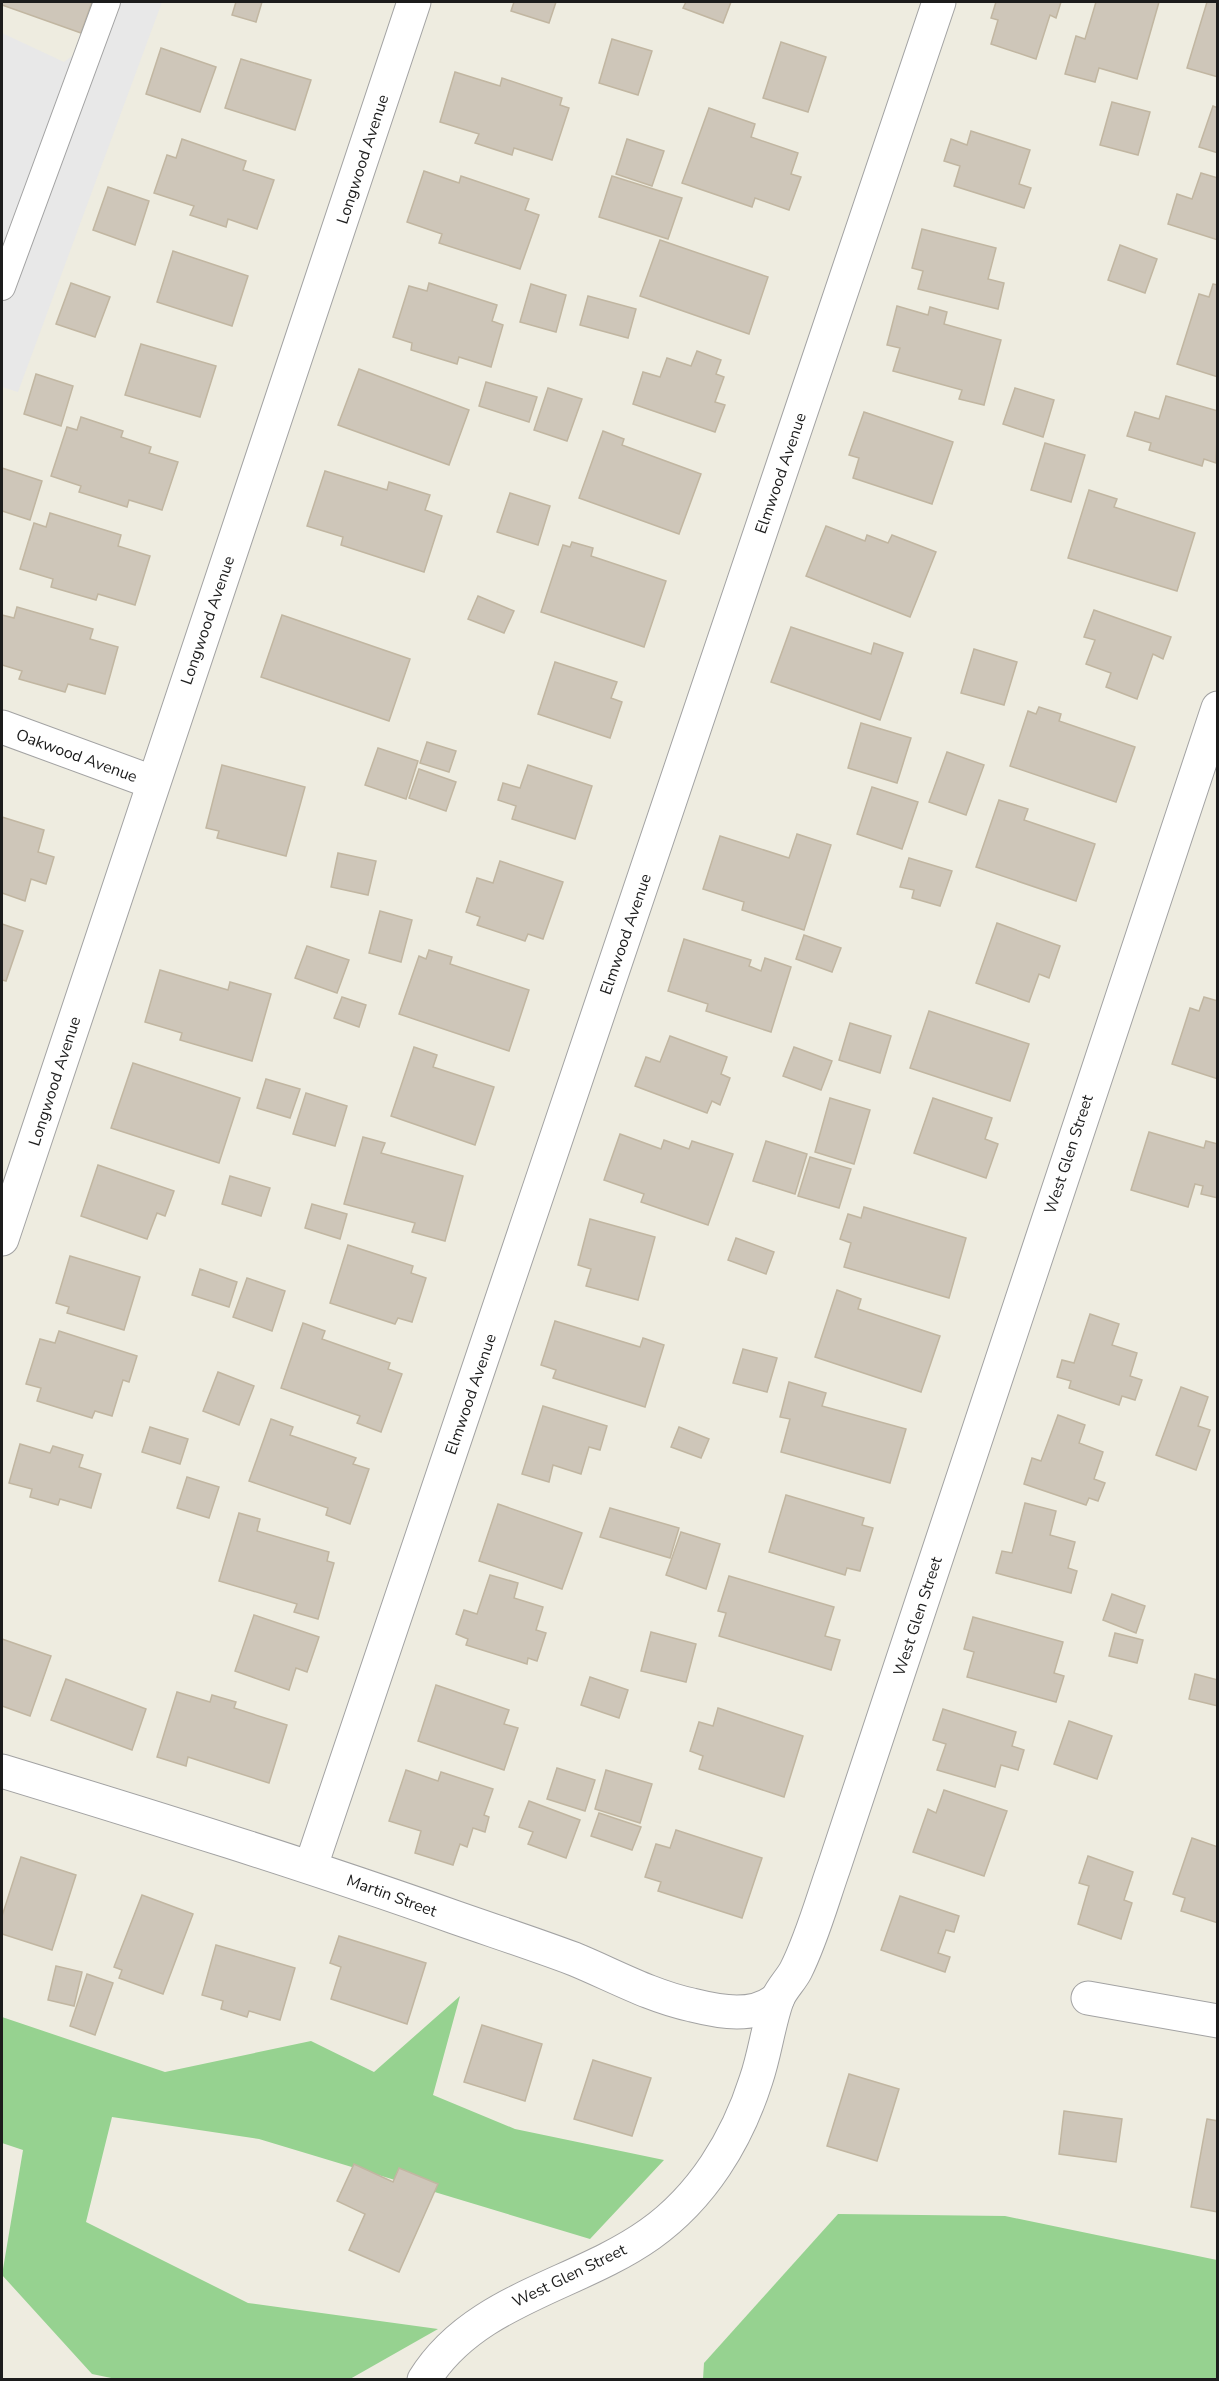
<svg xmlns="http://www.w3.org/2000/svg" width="1219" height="2381" viewBox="0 0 1219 2381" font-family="'Nunito Sans',sans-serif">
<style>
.forest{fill:#96d290}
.parking{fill:#e8e8e8}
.building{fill:#cec6b9;stroke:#c1b6a1;stroke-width:1.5}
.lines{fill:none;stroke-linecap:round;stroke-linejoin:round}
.service-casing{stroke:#a3a3a3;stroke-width:28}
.minor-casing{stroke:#a3a3a3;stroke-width:35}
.service{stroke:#fff;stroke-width:26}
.minor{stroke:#fff;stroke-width:33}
.labels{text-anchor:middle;stroke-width:5;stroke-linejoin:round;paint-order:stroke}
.street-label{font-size:16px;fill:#1c1c1c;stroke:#fff}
</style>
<rect width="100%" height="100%" fill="#eeece0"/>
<!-- forest -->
<g class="forest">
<path d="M460,1996L433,2095L515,2129L664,2160L590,2239L259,2139L112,2117L86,2222L248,2303L438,2329L350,2379L121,2380L92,2374L2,2275L23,2150L2,2143V2017L165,2072L311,2041L374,2072Z"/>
<path d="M838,2214L1005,2216L1217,2260V2379H703L704,2363Z"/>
</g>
<!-- parking -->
<path class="parking" d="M98,2H162L18,392L2,387V33L64,62L79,51Z"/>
<!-- building -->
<g class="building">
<path d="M2,2H92L81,33L2,5Z"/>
<path d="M236,2H262L256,22L232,15Z"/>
<path d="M514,2H556L549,23L511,11Z"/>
<path d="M686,2H731L723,23L683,8Z"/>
<path d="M996,2H1061L1056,18L1050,15L1036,59L991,44L998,20L991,18Z"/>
<path d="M1096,2H1159L1137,79L1099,68L1095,82L1065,74L1076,36L1085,39Z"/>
<path d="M1207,2H1218V77L1187,68Z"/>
<path d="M612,39L652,51L638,95L599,83Z"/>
<path d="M781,42L826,57L808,112L763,98Z"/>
<path d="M161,48L216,67L200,112L146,94Z"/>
<path d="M241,59L311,80L295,130L225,108Z"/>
<path d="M455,72L500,86L502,78L562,98L560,105L569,108L552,160L514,148L512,155L475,143L479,134L440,122Z"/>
<path d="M1112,102L1150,112L1138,155L1100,145Z"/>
<path d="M1213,106L1218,108V153L1199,147Z"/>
<path d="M709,108L755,124L751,137L798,153L791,174L801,177L789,210L755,198L752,207L682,183Z"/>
<path d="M971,131L1030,150L1019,184L1031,188L1024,208L954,186L960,166L944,161L951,139L967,145Z"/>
<path d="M182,139L246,161L243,170L274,180L257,229L228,219L226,227L190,215L194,206L154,193L167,155L176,158Z"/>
<path d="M627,139L664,151L652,186L616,174Z"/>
<path d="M424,171L459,183L461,176L529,199L525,210L539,215L520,269L439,243L442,234L407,222Z"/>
<path d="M1201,173L1218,178V240L1168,224L1177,194L1192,199Z"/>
<path d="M612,176L682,198L668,239L599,217Z"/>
<path d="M108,187L149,201L135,245L93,230Z"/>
<path d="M922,229L996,248L988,279L1004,283L998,309L918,289L923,271L912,268Z"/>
<path d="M660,240L768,277L749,334L640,296Z"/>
<path d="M1120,245L1157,259L1145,293L1108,280Z"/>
<path d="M173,251L248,276L232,326L157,302Z"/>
<path d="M71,283L110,297L95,337L56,324Z"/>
<path d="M429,283L497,305L492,321L503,325L491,367L459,357L457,364L411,350L412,343L393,337L409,286L427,291Z"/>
<path d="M531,284L566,295L556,332L520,322Z"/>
<path d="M1213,284L1218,285V377L1177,364L1199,294L1209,297Z"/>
<path d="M588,296L636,309L628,338L580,325Z"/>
<path d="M897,306L928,315L930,307L947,312L944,324L1001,340L984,405L959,399L962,390L893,371L900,348L887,345Z"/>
<path d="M141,344L216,366L200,417L125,395Z"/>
<path d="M697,351L721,360L716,374L724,377L715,402L725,405L715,432L633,404L643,372L660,377L667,358L691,366Z"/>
<path d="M359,369L469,410L449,465L338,425Z"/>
<path d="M36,374L73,386L61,426L24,414Z"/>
<path d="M486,382L537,397L529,422L479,406Z"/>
<path d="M548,388L582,399L567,441L534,430Z"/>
<path d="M1015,388L1054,400L1043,437L1003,424Z"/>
<path d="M1166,396L1218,411L1216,463L1204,459L1202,466L1149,450L1151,443L1127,436L1135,412L1159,419Z"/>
<path d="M864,412L953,442L932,504L853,478L859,458L849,455Z"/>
<path d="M81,417L123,431L121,437L151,447L149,453L178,462L162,510L129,500L127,507L79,492L81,486L51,476L67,427L77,430Z"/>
<path d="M603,431L624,439L622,445L701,474L679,534L579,498Z"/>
<path d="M1045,443L1085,455L1071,502L1031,490Z"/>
<path d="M2,468L42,481L30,520L2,511Z"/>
<path d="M325,471L387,490L389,482L430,495L425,510L442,516L424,572L341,545L343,537L307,526Z"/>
<path d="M1089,490L1117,499L1114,507L1195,533L1177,591L1068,558Z"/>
<path d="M510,493L550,506L538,545L497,532Z"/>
<path d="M50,513L121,535L118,546L150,556L135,605L98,594L96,600L51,587L53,579L20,569L34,523L46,527Z"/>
<path d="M826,526L865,541L867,535L888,543L892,535L936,552L910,617L806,576Z"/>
<path d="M572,542L593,548L591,556L666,581L644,647L541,612L563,545L570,547Z"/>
<path d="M478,596L514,611L504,633L468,619Z"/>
<path d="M17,607L93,629L90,639L118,647L105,694L68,684L65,692L19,679L22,671L2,665V615L14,618Z"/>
<path d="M1094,610L1171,637L1163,659L1153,654L1137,699L1106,687L1111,673L1086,664L1095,640L1084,637Z"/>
<path d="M282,615L410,659L389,721L261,677Z"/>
<path d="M791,627L871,654L874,643L903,653L880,720L771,682Z"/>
<path d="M974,649L1017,662L1004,705L961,693Z"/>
<path d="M555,662L617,682L611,698L622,702L610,738L538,714Z"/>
<path d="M1039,707L1061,714L1059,721L1135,747L1116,802L1010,766L1028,711L1036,714Z"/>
<path d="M861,723L911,738L897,783L848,768Z"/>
<path d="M427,742L456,751L449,772L420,763Z"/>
<path d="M378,748L418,761L406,799L365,785Z"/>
<path d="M947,752L984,765L966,815L929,802Z"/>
<path d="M222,765L305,787L286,856L217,838L219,831L206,828Z"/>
<path d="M528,765L592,786L575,839L512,819L516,806L498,800L503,783L520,788Z"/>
<path d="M419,769L456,782L446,811L409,798Z"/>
<path d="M872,787L918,802L902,849L857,834Z"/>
<path d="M999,800L1028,809L1024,820L1095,844L1076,901L976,867Z"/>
<path d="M2,817L44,830L38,852L54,857L46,884L31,879L25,901L2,893Z"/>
<path d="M797,834L831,845L804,930L742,910L744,902L703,889L720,836L789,858Z"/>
<path d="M338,853L376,861L368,895L331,887Z"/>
<path d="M909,858L952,871L940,906L912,898L914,890L900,887Z"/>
<path d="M500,861L563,882L543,939L528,934L525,941L477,925L480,917L466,912L477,878L493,883Z"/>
<path d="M380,911L412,920L401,962L369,953Z"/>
<path d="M997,923L1060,946L1049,978L1039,974L1029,1002L976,983Z"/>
<path d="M2,924L23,931L6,981L2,980Z"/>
<path d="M804,935L841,948L832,972L796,959Z"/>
<path d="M684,939L751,960L749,966L761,971L765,958L791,967L771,1032L706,1011L708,1004L668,991Z"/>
<path d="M307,946L349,960L337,993L295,978Z"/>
<path d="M429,950L452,957L450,964L529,990L509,1051L399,1014L419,956L426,959Z"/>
<path d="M160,970L228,990L230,982L271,994L252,1061L180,1040L182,1033L145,1022Z"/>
<path d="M342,997L366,1005L359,1027L334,1018Z"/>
<path d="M1204,997L1218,1001V1079L1172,1064L1190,1008L1199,1011Z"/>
<path d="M929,1011L1029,1044L1010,1101L910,1068Z"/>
<path d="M850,1023L891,1036L880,1073L839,1060Z"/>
<path d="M670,1036L727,1057L721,1074L730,1078L720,1105L712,1101L707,1113L635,1086L646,1057L660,1062Z"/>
<path d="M414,1047L437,1055L433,1067L494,1087L475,1145L391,1116Z"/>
<path d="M794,1047L832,1061L821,1090L783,1076Z"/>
<path d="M133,1063L240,1098L219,1163L111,1128Z"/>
<path d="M266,1079L300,1089L290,1118L257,1108Z"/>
<path d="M306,1093L347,1106L335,1146L293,1134Z"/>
<path d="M830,1098L870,1110L854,1164L815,1152Z"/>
<path d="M933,1098L992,1118L985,1139L998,1144L986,1178L914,1153Z"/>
<path d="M1149,1132L1204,1148L1206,1141L1218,1144V1198L1201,1194L1203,1186L1195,1184L1188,1207L1131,1190Z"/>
<path d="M620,1134L661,1149L664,1140L689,1149L692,1141L733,1154L708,1225L641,1202L644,1194L604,1180Z"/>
<path d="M363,1137L385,1143L381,1153L463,1176L445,1241L412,1232L415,1223L344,1204Z"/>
<path d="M766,1141L807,1154L795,1194L753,1181Z"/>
<path d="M810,1157L851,1169L839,1208L798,1196Z"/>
<path d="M98,1165L174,1191L165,1216L157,1213L147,1239L81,1216Z"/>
<path d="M230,1176L270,1188L261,1216L222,1204Z"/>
<path d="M312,1204L347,1214L340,1239L305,1228Z"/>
<path d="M864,1207L966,1238L949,1298L844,1267L851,1243L840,1239L848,1214L861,1218Z"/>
<path d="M590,1219L655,1237L638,1300L586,1286L591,1269L578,1265Z"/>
<path d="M736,1238L774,1252L766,1274L728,1260Z"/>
<path d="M348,1245L413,1266L411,1273L426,1278L412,1322L398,1318L395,1324L330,1303Z"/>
<path d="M70,1256L140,1277L124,1330L67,1313L69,1307L56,1303Z"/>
<path d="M200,1269L237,1282L229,1307L192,1295Z"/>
<path d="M247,1278L285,1291L272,1331L233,1317Z"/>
<path d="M837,1290L861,1299L858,1309L940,1336L921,1392L815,1357Z"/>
<path d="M1090,1314L1119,1324L1112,1345L1137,1353L1130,1376L1142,1380L1135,1400L1122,1396L1119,1405L1069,1388L1071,1381L1057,1377L1062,1360L1074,1363Z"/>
<path d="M555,1321L640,1347L643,1338L664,1345L645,1407L553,1378L556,1370L541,1365Z"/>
<path d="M303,1323L325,1331L322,1339L390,1363L388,1369L402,1374L381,1432L357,1423L360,1416L281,1388Z"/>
<path d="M59,1331L137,1356L129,1382L123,1380L112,1416L95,1411L92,1418L37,1401L41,1388L26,1384L40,1339L55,1343Z"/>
<path d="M743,1349L777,1358L767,1392L733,1383Z"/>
<path d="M218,1372L254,1386L239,1425L203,1411Z"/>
<path d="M789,1382L826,1393L822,1406L906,1429L890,1483L781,1452L790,1419L780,1417Z"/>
<path d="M1181,1387L1208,1397L1198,1426L1210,1430L1196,1470L1156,1455Z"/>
<path d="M543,1406L607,1426L600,1450L589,1447L581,1474L553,1465L549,1482L522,1474Z"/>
<path d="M1058,1415L1085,1425L1079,1443L1103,1452L1094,1479L1105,1483L1098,1501L1089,1498L1086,1505L1024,1484L1032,1458L1041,1461Z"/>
<path d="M271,1419L293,1427L290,1435L356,1458L353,1464L369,1469L350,1524L326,1515L328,1508L249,1481Z"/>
<path d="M150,1427L188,1439L180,1464L142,1452Z"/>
<path d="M679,1427L709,1439L701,1458L671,1447Z"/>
<path d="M20,1444L50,1453L53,1446L83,1455L79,1467L101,1474L91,1508L60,1499L58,1505L30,1497L32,1489L9,1483Z"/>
<path d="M187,1477L219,1487L209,1518L177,1508Z"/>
<path d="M786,1495L864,1518L862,1525L873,1528L860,1571L847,1568L845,1575L769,1552Z"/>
<path d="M1025,1503L1056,1511L1050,1535L1075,1542L1068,1568L1077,1571L1071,1593L996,1573L1002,1551L1012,1553Z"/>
<path d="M498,1504L582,1533L562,1589L479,1561Z"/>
<path d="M610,1508L679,1528L670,1558L600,1537Z"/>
<path d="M239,1513L260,1519L257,1531L329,1552L327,1561L334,1563L318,1619L294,1612L297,1604L219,1581Z"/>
<path d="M681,1532L720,1544L706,1589L666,1575Z"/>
<path d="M490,1575L518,1583L514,1598L543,1607L536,1630L546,1633L537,1661L528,1658L527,1664L466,1645L468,1639L456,1634L464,1610L477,1614Z"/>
<path d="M729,1576L834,1607L825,1636L840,1640L831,1670L719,1636L726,1613L718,1611Z"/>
<path d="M1112,1594L1145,1606L1136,1633L1103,1620Z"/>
<path d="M254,1615L319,1637L307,1672L296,1668L289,1690L235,1671Z"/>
<path d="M973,1617L1063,1642L1054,1673L1064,1676L1056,1702L967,1677L974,1652L964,1649Z"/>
<path d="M651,1632L696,1644L686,1682L641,1671Z"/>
<path d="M1115,1633L1143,1640L1137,1663L1109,1656Z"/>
<path d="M2,1639L51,1656L30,1716L2,1706Z"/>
<path d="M1195,1674L1218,1680V1706L1189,1699Z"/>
<path d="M590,1677L628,1690L619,1718L581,1705Z"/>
<path d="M66,1679L146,1709L132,1750L51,1720Z"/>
<path d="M436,1685L509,1710L504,1724L518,1728L504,1770L418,1741Z"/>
<path d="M177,1692L210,1702L212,1695L236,1702L234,1708L287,1725L269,1783L188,1757L186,1766L157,1757Z"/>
<path d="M718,1708L803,1736L784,1797L699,1769L703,1756L690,1751L699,1722L713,1726Z"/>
<path d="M943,1709L1016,1732L1012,1746L1024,1750L1018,1770L1001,1765L995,1787L937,1770L946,1744L933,1740Z"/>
<path d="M1069,1721L1112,1736L1097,1779L1054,1764Z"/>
<path d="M557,1768L595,1780L585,1811L547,1799Z"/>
<path d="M406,1770L438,1781L441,1772L493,1789L484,1815L489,1817L485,1832L473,1828L467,1847L460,1844L453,1865L415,1853L421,1831L389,1821Z"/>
<path d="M606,1770L652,1784L640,1823L595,1809Z"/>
<path d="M944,1790L1007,1811L984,1876L913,1852L928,1809L936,1813Z"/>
<path d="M529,1801L580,1820L566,1858L528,1844L533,1832L519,1827Z"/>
<path d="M599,1813L641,1827L632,1850L591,1836Z"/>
<path d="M676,1830L762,1858L742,1918L658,1891L661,1882L645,1877L656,1844L670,1848Z"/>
<path d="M1192,1838L1218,1847V1923L1181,1911L1185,1898L1173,1894Z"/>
<path d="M1088,1856L1133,1872L1124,1900L1132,1903L1121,1939L1078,1924L1089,1886L1079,1883Z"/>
<path d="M21,1857L76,1875L52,1950L2,1934V1916Z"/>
<path d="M142,1895L193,1914L163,1994L119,1978L122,1970L114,1967Z"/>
<path d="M900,1896L959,1916L954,1932L946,1930L938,1953L950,1957L945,1972L881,1950Z"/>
<path d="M339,1936L426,1963L407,2024L331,1999L341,1967L330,1963Z"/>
<path d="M216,1945L295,1968L280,2020L249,2011L247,2017L221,2009L223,2001L202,1995Z"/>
<path d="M56,1966L82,1972L74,2006L48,2000Z"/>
<path d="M87,1974L113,1983L95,2035L70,2026Z"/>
<path d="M482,2025L542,2044L525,2101L464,2082Z"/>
<path d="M593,2060L651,2078L632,2136L574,2119Z"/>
<path d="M849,2074L899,2089L877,2161L827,2146Z"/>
<path d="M1064,2111L1122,2119L1116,2162L1059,2154Z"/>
<path d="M1207,2119L1218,2121V2212L1191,2207Z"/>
<path d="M354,2164L393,2182L399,2168L438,2184L399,2272L349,2250L365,2214L337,2201Z"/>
</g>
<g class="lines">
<defs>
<path id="service" d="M2,287L107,2"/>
<g id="minor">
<path d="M2,727L152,782"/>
<path d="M2,1239L414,2"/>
<path d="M2,1771C153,1817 305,1864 454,1917C494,1931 534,1944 574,1959C613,1975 650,1996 692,2005C720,2012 755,2019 778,1998"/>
<path d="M311,1866L939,2"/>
<path d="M1088,1998L1218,2021"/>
<path d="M424,2380C474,2299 577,2286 650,2234C702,2197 737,2140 756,2080C765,2054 768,2026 777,2000C781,1989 791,1980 796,1970C812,1938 822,1901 834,1867L1218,708"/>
</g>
</defs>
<!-- service casing -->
<use href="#service" class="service-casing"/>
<!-- minor casing -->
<use href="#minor" class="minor-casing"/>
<!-- service -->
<use href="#service" class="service"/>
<!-- minor -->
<use href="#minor" class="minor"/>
</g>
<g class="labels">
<!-- street labels -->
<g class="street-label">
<text transform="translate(362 159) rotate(-72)" y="6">Longwood Avenue</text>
<text transform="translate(780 473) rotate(-71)" y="6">Elmwood Avenue</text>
<text transform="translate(207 620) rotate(-71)" y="6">Longwood Avenue</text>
<text transform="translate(77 755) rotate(20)" y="6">Oakwood Avenue</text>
<text transform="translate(625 934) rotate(-71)" y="6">Elmwood Avenue</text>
<text transform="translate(54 1081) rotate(-72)" y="6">Longwood Avenue</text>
<text transform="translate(1068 1154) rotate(-72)" y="6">West Glen Street</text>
<text transform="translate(470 1394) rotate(-71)" y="6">Elmwood Avenue</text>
<text transform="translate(917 1616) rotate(-72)" y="6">West Glen Street</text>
<text transform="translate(392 1895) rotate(20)" y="6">Martin Street</text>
<text transform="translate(569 2275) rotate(-26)" y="6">West Glen Street</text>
</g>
</g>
<!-- border -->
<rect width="1219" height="2381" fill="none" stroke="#1c1c1c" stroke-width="6"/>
</svg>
